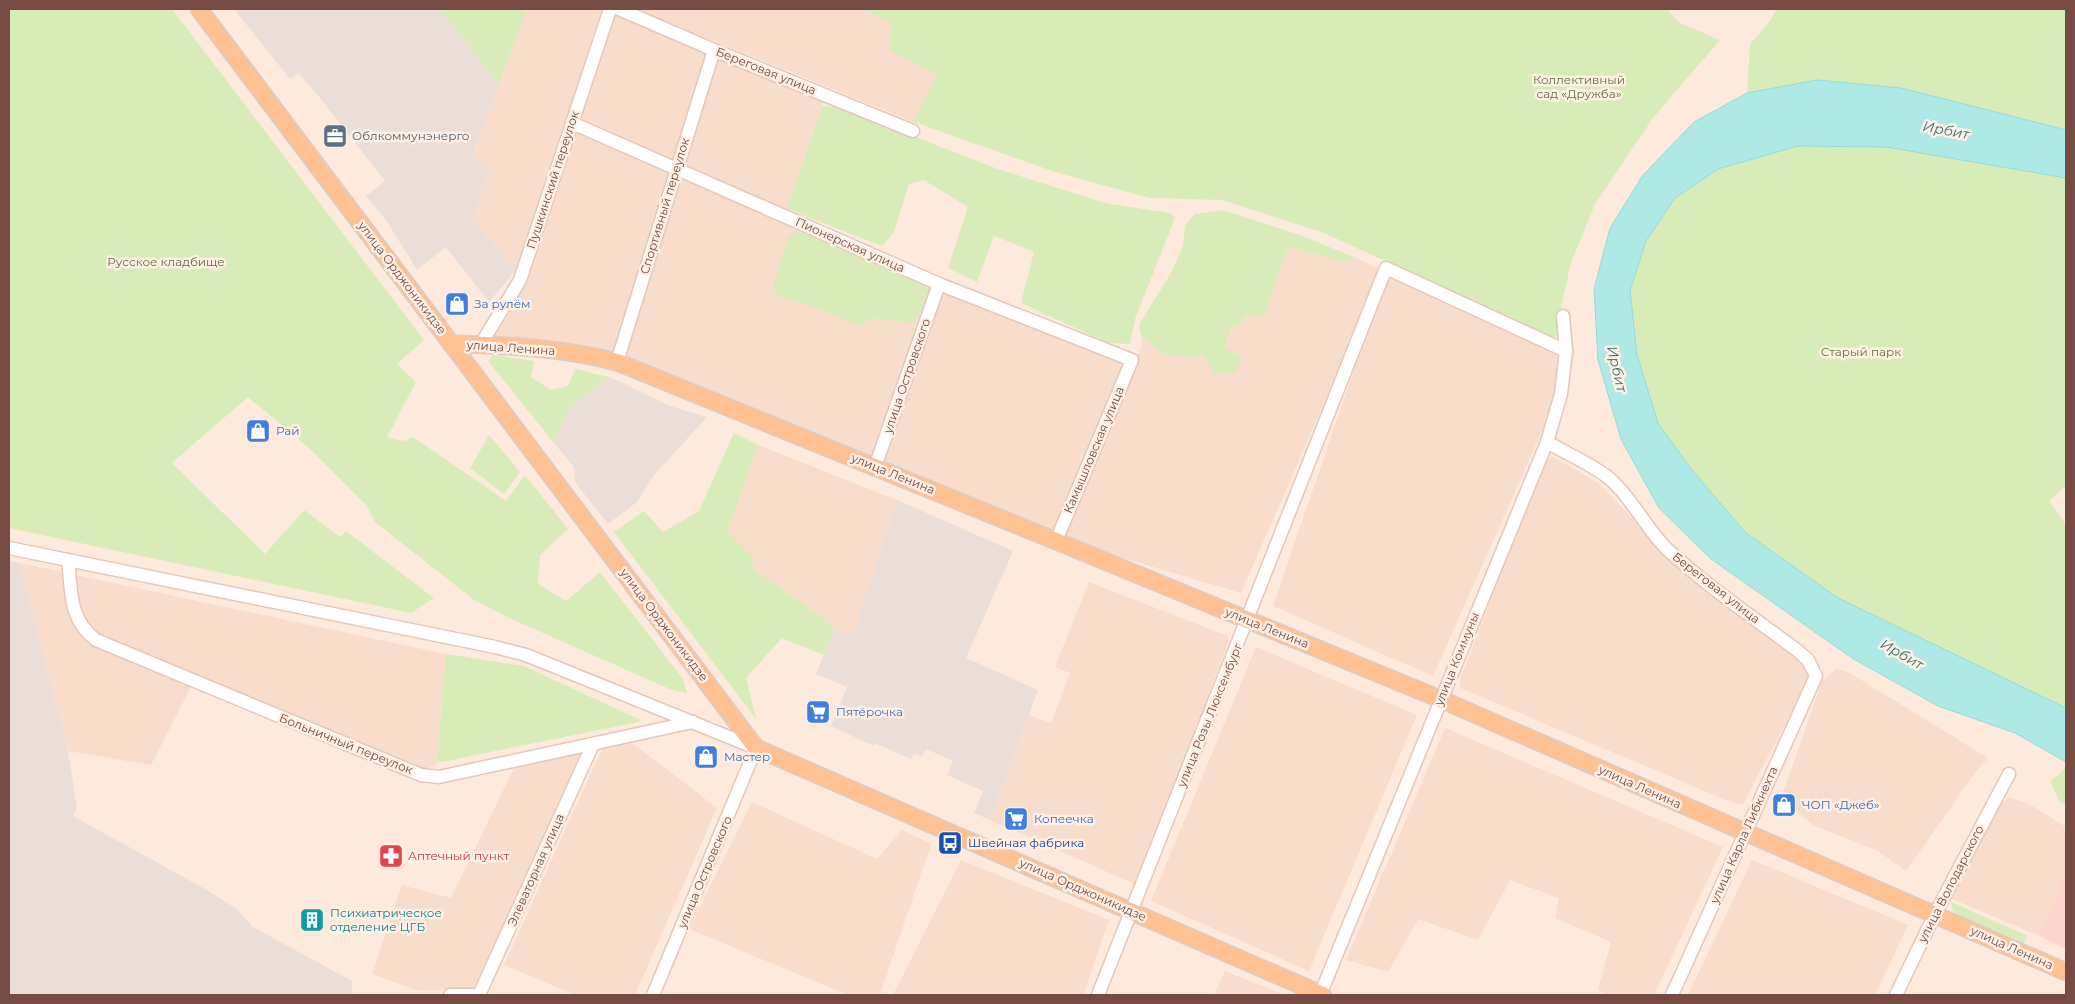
<svg xmlns="http://www.w3.org/2000/svg" width="2075" height="1004" viewBox="0 0 2075 1004" font-family="Montserrat,sans-serif">
<style>
.residential{fill:#f8dccc;fill-rule:evenodd}
.commercial{fill:#ffd4cf}
.industrial{fill:#ebded9}
.green{fill:#d8ecba}
.water{fill:#afe9e5;stroke:#95dbd8}
.lines{fill:none;stroke-linecap:round;stroke-linejoin:round}
.minor-casing{stroke:#e4c6bb;stroke-width:15}
.major-casing{stroke:#d8cdca;stroke-width:19}
.minor{stroke:#fff;stroke-width:12}
.major{stroke:#ffc092;stroke-width:16}
.labels{text-anchor:middle;stroke-width:5;stroke-linejoin:round;paint-order:stroke}
.street-label{font-size:12px;fill:#754b43;stroke:#ffefe4}
.park-label{font-size:12px;fill:#577638;stroke:#ffefe4}
.service-label{font-size:12px;fill:#4e5e75;stroke:#ffefe4;text-anchor:start}
.shop-label{font-size:12px;fill:#366cbe;stroke:#ffefe4;text-anchor:start}
.transit-label{font-size:12px;fill:#164399;stroke:#ffefe4;text-anchor:start}
.health-label{font-size:12px;fill:#be3a42;stroke:#ffefe4;text-anchor:start}
.culture-label{font-size:12px;fill:#0d838f;stroke:#ffefe4;text-anchor:start}
.water-label{font-size:14px;font-style:italic;fill:#347573;stroke:#ffefe4}
</style>
<rect width="100%" height="100%" fill="#feeadc"/>
<!-- residential -->
<g class="residential">
<path d="M527,9H618L825,95L785,216L1131,361L1055,537L617,361L483,343L523,272L516,270L472,221L489,169L473,157ZM796,233L820,238L913,323L874,318L858,325L809,305L778,297Z"/>
<path d="M635,9H862L891,23L890,51L937,74L914,122Z"/>
<path d="M1290,247L1340,261L1353,260L1354,257L1382,270L1241,593L1059,539L1142,345L1141,336L1161,353L1191,357L1203,353L1213,373L1233,325L1244,317L1265,313L1285,255Z"/>
<path d="M1388,271L1562,352L1558,395L1433,676L1273,606Z"/>
<path d="M758,445L897,500L853,636L834,629L821,616L753,570L727,531Z"/>
<path d="M1552,456L1600,484L1682,570L1801,661L1810,677L1743,804L1733,803L1460,688V680L1544,462Z"/>
<path d="M20,563L446,654L437,763L423,772L194,681L151,765L68,751Z"/>
<path d="M1089,582L1230,637L1163,821L1137,885L990,820L1029,715L1051,723L1070,673L1055,667Z"/>
<path d="M1256,647L1417,715L1309,971L1151,901Z"/>
<path d="M1836,669L1848,672L1988,758L1974,774L1906,871L1876,850L1815,826L1781,799L1822,681Z"/>
<path d="M1445,728L1723,847L1654,995H1608L1598,990L1611,942L1555,918L1559,898L1510,880L1478,940L1418,919L1388,972L1346,960Z"/>
<path d="M630,741L717,808L635,995H575L504,965L603,747Z"/>
<path d="M581,752L473,991L416,990L372,974L402,885L451,898L515,766Z"/>
<path d="M2010,797L2032,806L2066,827V874L2039,936L1950,898L2001,803Z"/>
<path d="M752,802L877,859L902,830L931,844L880,995H848L689,929Z"/>
<path d="M961,860L1109,920L1083,995H893Z"/>
<path d="M1752,860L1908,925L1875,995H1688Z"/>
<path d="M1225,971L1284,995H1214Z"/>
</g>
<!-- commercial -->
<path class="commercial" d="M2066,874V949L2039,936Z"/>
<!-- industrial -->
<g class="industrial">
<path d="M234,9H440L499,85L473,156L489,169L472,221L516,270L489,302L446,247L417,270L386,220L366,196L385,181L312,88L298,73L290,79Z"/>
<path d="M610,377L670,406L707,417L654,475L637,502L608,524L575,482L574,467L554,443L569,407Z"/>
<path d="M897,500L1013,551L966,658L1038,690L990,820L974,813L983,791L947,775L953,761L926,749L922,757L914,753L911,759L875,743L874,746L831,726L847,687L816,674L834,629L853,635Z"/>
<path d="M9,561L20,563L68,751L77,808L73,816L205,889L237,909L253,927L352,981V995H9Z"/>
</g>
<!-- green -->
<g class="green">
<path d="M9,9H172L424,340L397,364L416,382L387,437L403,441L413,437L506,501L525,475L568,529L540,555L538,584L566,601L600,572L683,679L687,693L672,690L507,617L474,600L375,522L366,505L309,448L248,397L172,463L265,554L304,510L340,537L346,531L434,598L411,613L9,528Z"/>
<path d="M440,9H527L499,85Z"/>
<path d="M862,9H1667L1680,23L1720,40L1653,118L1595,204L1571,263L1561,307L1557,336L1552,338L1324,233L1222,200L1150,198L1055,172L914,122L937,74L890,51L891,23Z"/>
<path d="M1776,9H2066V130L1901,88L1817,80L1747,93L1750,44L1770,21Z"/>
<path d="M822,106L838,107L998,169L1105,203L1170,213L1175,218L1135,319L1130,344L1108,343L1021,303L1034,252L994,236L977,282L948,268L968,207L924,180L909,184L894,232L882,246L787,209Z"/>
<path d="M1798,146L1886,147L2066,178V486L2049,501L2066,525V708L1838,598L1746,533L1691,469L1658,423L1637,355L1630,290L1646,241L1675,198L1718,169Z"/>
<path d="M1223,210L1300,235L1354,257L1353,260L1340,261L1290,247L1285,255L1265,314L1244,317L1240,326L1232,325L1224,348L1241,356L1236,374L1213,373L1203,354L1191,357L1161,353L1141,336L1139,325L1171,273L1183,246L1185,225L1195,214Z"/>
<path d="M796,232L820,238L924,282L931,290L929,301L913,323L874,318L858,325L809,305L778,297L773,286L788,238Z"/>
<path d="M493,355L534,361L531,377L551,390L568,386L575,369L610,377L569,407L554,443L488,361Z"/>
<path d="M734,433L758,445L727,531L752,557L754,570L821,616L834,629L824,655L782,638L746,678L756,719L614,532L644,511L663,532L699,511Z"/>
<path d="M489,435L520,472L504,494L470,468Z"/>
<path d="M446,654L524,666L643,721L437,763Z"/>
<path d="M2066,768V805L2059,801L2050,781Z"/>
<path d="M1951,902L2028,936L2024,943L1958,915L1953,911Z"/>
</g>
<!-- water -->
<path class="water" d="M1817,80L1901,88L2066,130V178L1886,147L1798,146L1718,169L1675,198L1646,241L1630,290L1637,355L1658,423L1691,469L1746,533L1838,598L2066,708V762L2015,733L1938,706L1852,658L1711,559L1659,508L1621,439L1598,360L1594,289L1610,228L1643,175L1694,122L1747,93Z"/>
<g class="lines">
<defs>
<g id="minor">
<path d="M619,9L714,50L913,131"/>
<path d="M572,123L939,284L1132,360L1056,541"/>
<path d="M481,344L520,280L610,9"/>
<path d="M617,362L714,50"/>
<path d="M1547,442C1567,454 1592,464 1610,479C1633,499 1646,529 1668,550C1708,587 1754,618 1798,651L1808,660L1816,676L1672,995"/>
<path d="M875,467L939,284"/>
<path d="M9,548L495,647L526,655L756,748L653,995"/>
<path d="M68,560C72,593 68,618 96,640L421,775L439,777L693,722"/>
<path d="M450,995H473"/>
<path d="M479,995L593,744"/>
<path d="M1098,995L1386,268L1566,351"/>
<path d="M1320,995L1547,442L1561,394L1566,351L1563,316"/>
<path d="M1896,995L1935,914L2009,774"/>
</g>
<g id="major">
<path d="M199,9L756,748L1323,995"/>
<path d="M451,344C507,345 563,348 617,362L1056,541L1440,699L2066,972"/>
</g>
</defs>
<!-- minor casing -->
<use href="#minor" class="minor-casing"/>
<!-- major casing -->
<use href="#major" class="major-casing"/>
<!-- minor -->
<use href="#minor" class="minor"/>
<!-- major -->
<use href="#major" class="major"/>
</g>
<!-- icons -->
<defs>
<symbol id="office-square" viewBox="-11 -11 22 22"><rect x="-9" y="-9" width="18" height="18" rx="4" fill="#5c6f8a" stroke="#ffefe4"/><path d="M-6-3h4V-5.5h4V-3h4V5H-6ZM-1-4.5V-3h2v-1.5ZM-6 0V1H6V0Z" fill="#fff"/></symbol>
<symbol id="shop-square" viewBox="-11 -11 22 22"><rect x="-9" y="-9" width="18" height="18" rx="4" fill="#3f7fe0" stroke="#ffefe4"/><path d="M-5-2.5h2.3a2.7 3.5 0 0 1 5.4 0H5L5.5 6h-11ZM-1.5-2.5h3a1.5 2.3 0 0 0-3 0Z" fill="#fff"/></symbol>
<symbol id="supermarket-square" viewBox="-11 -11 22 22"><rect x="-9" y="-9" width="18" height="18" rx="4" fill="#3f7fe0" stroke="#ffefe4"/><path d="M-6-5.5h2.5l.6 2H6L4.5 2H-2.5L-4.4-4H-6ZM-1.5 3.2a1.3 1.3 0 1 0 .1 0ZM3 3.2a1.3 1.3 0 1 0 .1 0Z" fill="#fff"/></symbol>
<symbol id="bus-square" viewBox="-11 -11 22 22"><rect x="-9" y="-9" width="18" height="18" rx="4" fill="#1a4fb4" stroke="#ffefe4"/><path d="M-5-6H5V4H4V6H2V4H-2V6H-4V4H-5ZM-3.5-4V0h7V-4ZM-3.5 1.2v1.5H-2V1.2ZM2 1.2v1.5H3.5V1.2Z" fill="#fff"/></symbol>
<symbol id="pharmacy-square" viewBox="-11 -11 22 22"><rect x="-9" y="-9" width="18" height="18" rx="4" fill="#e0444e" stroke="#ffefe4"/><path d="M-2-6h4v4h4v4h-4v4h-4v-4h-4v-4h4Z" fill="#fff"/></symbol>
<symbol id="building-square" viewBox="-11 -11 22 22"><rect x="-9" y="-9" width="18" height="18" rx="4" fill="#0f9aa8" stroke="#ffefe4"/><path d="M-4-6H4V6H1V3H-1V6H-4ZM-2.5-4.3h1.7v1.8h-1.7ZM.8-4.3h1.7v1.8H.8ZM-2.5-1h1.7V.8h-1.7ZM.8-1h1.7V.8H.8Z" fill="#fff"/></symbol>
</defs>
<g fill-rule="evenodd">
<use href="#office-square" x="321" y="122" width="28" height="28"/>
<use href="#shop-square" x="443" y="290" width="28" height="28"/>
<use href="#shop-square" x="244" y="417" width="28" height="28"/>
<use href="#supermarket-square" x="804" y="698" width="28" height="28"/>
<use href="#shop-square" x="692" y="743" width="28" height="28"/>
<use href="#shop-square" x="1770" y="791" width="28" height="28"/>
<use href="#supermarket-square" x="1002" y="805" width="28" height="28"/>
<use href="#bus-square" x="936" y="829" width="28" height="28"/>
<use href="#pharmacy-square" x="377" y="842" width="28" height="28"/>
<use href="#building-square" x="298" y="906" width="28" height="28"/>
</g>
<g class="labels">
<!-- street labels -->
<g class="street-label">
<text transform="translate(766 71) rotate(22)" y="4">Береговая улица</text>
<text transform="translate(553 180) rotate(-72)" y="4">Пушкинский переулок</text>
<text transform="translate(665 206) rotate(-73)" y="4">Спортивный переулок</text>
<text transform="translate(850 245) rotate(24)" y="4">Пионерская улица</text>
<text transform="translate(402 278) rotate(53)" y="4">улица Орджоникидзе</text>
<text transform="translate(511 348) rotate(4)" y="4">улица Ленина</text>
<text transform="translate(907 376) rotate(-71)" y="4">улица Островского</text>
<text transform="translate(1094 450) rotate(-67)" y="4">Камышловская улица</text>
<text transform="translate(893 474) rotate(22)" y="4">улица Ленина</text>
<text transform="translate(1716 588) rotate(38)" y="4">Береговая улица</text>
<text transform="translate(664 625) rotate(53)" y="4">улица Орджоникидзе</text>
<text transform="translate(1267 628) rotate(22)" y="4">улица Ленина</text>
<text transform="translate(1457 659) rotate(-68)" y="4">улица Коммуны</text>
<text transform="translate(1210 715) rotate(-68)" y="4">улица Розы Люксембург</text>
<text transform="translate(346 744) rotate(22)" y="4">Больничный переулок</text>
<text transform="translate(1640 787) rotate(24)" y="4">улица Ленина</text>
<text transform="translate(1744 835) rotate(-66)" y="4">улица Карла Либкнехта</text>
<text transform="translate(536 870) rotate(-66)" y="4">Элеваторная улица</text>
<text transform="translate(705 872) rotate(-67)" y="4">улица Островского</text>
<text transform="translate(1951 884) rotate(-63)" y="4">улица Володарского</text>
<text transform="translate(1083 890) rotate(24)" y="4">улица Орджоникидзе</text>
<text transform="translate(2012 948) rotate(24)" y="4">улица Ленина</text>
</g>
<!-- park labels -->
<g class="park-label">
<text x="1579" y="84">Коллективный<tspan x="1579" dy="14">сад «Дружба»</tspan></text>
<text x="166" y="266">Русское кладбище</text>
<text x="1861" y="356">Старый парк</text>
</g>
<!-- service labels -->
<g class="service-label">
<text x="352" y="140">Облкоммунэнерго</text>
</g>
<!-- shop labels -->
<g class="shop-label">
<text x="474" y="308">За рулём</text>
<text x="276" y="435">Рай</text>
<text x="836" y="716">Пятёрочка</text>
<text x="724" y="761">Мастер</text>
<text x="1802" y="809">ЧОП «Джеб»</text>
<text x="1034" y="823">Копеечка</text>
</g>
<!-- transit labels -->
<g class="transit-label">
<text x="968" y="847">Швейная фабрика</text>
</g>
<!-- health labels -->
<g class="health-label">
<text x="408" y="860">Аптечный пункт</text>
</g>
<!-- culture labels -->
<g class="culture-label">
<text x="330" y="917">Психиатрическое<tspan x="330" dy="14">отделение ЦГБ</tspan></text>
</g>
<!-- water labels -->
<g class="water-label">
<text transform="translate(1946 130) rotate(11)" y="5">Ирбит</text>
<text transform="translate(1617 369) rotate(77)" y="5">Ирбит</text>
<text transform="translate(1902 654) rotate(30)" y="5">Ирбит</text>
</g>
</g>
<!-- border -->
<rect width="2075" height="1004" fill="none" stroke="#754b43" stroke-width="20"/>
</svg>
